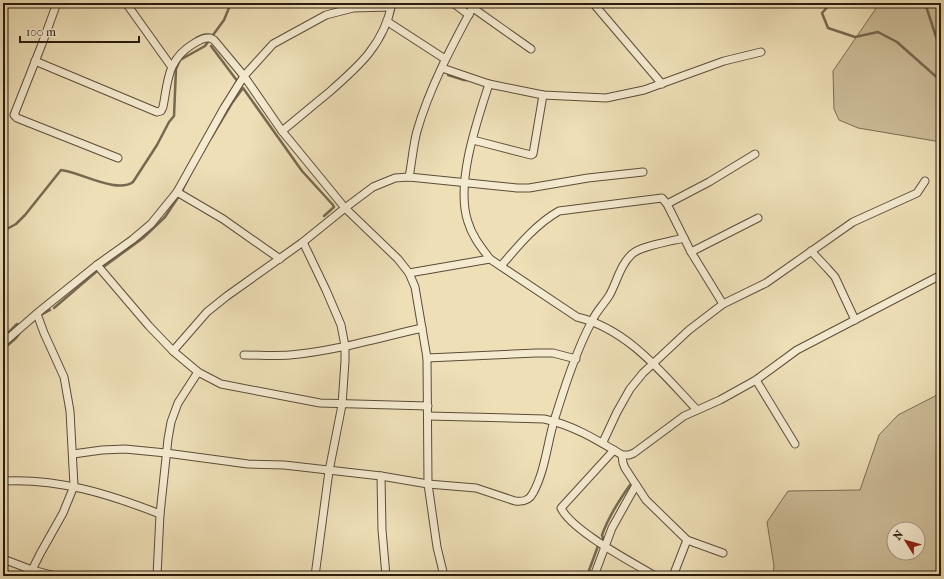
<svg xmlns="http://www.w3.org/2000/svg" width="944" height="579" viewBox="0 0 944 579" font-family="'IM FELL French Canon',serif">
<style>
.green{fill:#cdbe9a;stroke:#7c6d54;fill-rule:evenodd}
.lines{fill:none;stroke-linecap:round;stroke-linejoin:round}
.stream{stroke:#776951;stroke-width:2.5}
.street-casing{stroke:#5b4d38;stroke-width:9}
.street{stroke:#f4ead0;stroke-width:7}
</style>
<rect width="100%" height="100%" fill="#eedfb7"/>
<filter id="stains"><feTurbulence type="fractalNoise" baseFrequency=".005" numOctaves="4"/><feColorMatrix values="0 0 0 0 .2 0 0 0 0 .09 0 0 0 0 .02 0 0 0 .5 -.17"/></filter>
<radialGradient id="worn" r=".72"><stop offset=".6" stop-color="#630" stop-opacity="0"/><stop offset="1" stop-color="#630" stop-opacity=".3"/></radialGradient>
<!-- green -->
<g class="green">
<path d="M878,3H941V142L858,128L839,120L834,109L833,71L879,4Z"/>
<path d="M941,393V576H773L774,566L767,522L788,491L860,490L879,435L898,415ZM894,529H918V553H894Z"/>
</g>
<g class="lines">
<!-- stream -->
<g class="stream">
<path d="M831,3L822,13L828,28L855,37L878,32L897,42L941,81"/>
<path d="M925,3L941,52"/>
<path d="M211,46L238,82"/>
<path d="M448,75L464,80H468"/>
<path d="M211,138L232,103L243,88L302,171L333,205L334,207L324,216"/>
<path d="M182,191L188,179"/>
<path d="M3,231L16,224L25,215L61,170C80,172 117,194 133,182L157,145L169,122L174,116L176,69L180,60L205,46L224,20L231,3"/>
<path d="M102,268L143,238L165,217L179,196"/>
<path d="M54,308L97,271"/>
<path d="M39,316L50,310"/>
<path d="M3,338L17,324L19,326"/>
<path d="M8,345L16,338L21,331"/>
<path d="M587,576L598,546L602,545L604,541L602,535C608,518 620,499 630,485H634"/>
</g>
<defs>
<g id="street">
<path d="M57,3L42,44L14,115L17,118L118,158"/>
<path d="M126,3L171,66"/>
<path d="M453,3L469,15"/>
<path d="M593,3L662,84"/>
<path d="M473,8L531,49"/>
<path d="M388,22L445,59"/>
<path d="M35,61L157,112L161,111L163,107C168,81 167,60 193,44C198,41 203,37 210,38L214,40L244,76L282,131L345,208L398,259L409,273L415,287L427,358L428,484L437,547L444,576"/>
<path d="M442,68L489,84L543,95L606,98L644,90L724,61L761,52"/>
<path d="M489,84C477,121 455,184 468,222C472,236 481,247 490,259"/>
<path d="M282,131C297,119 312,106 327,94C358,67 384,45 392,3"/>
<path d="M473,140L531,155L533,154L543,95"/>
<path d="M409,177C412,162 413,146 417,131C430,86 453,44 475,3"/>
<path d="M177,192L223,219L280,259"/>
<path d="M667,204L709,182L755,154"/>
<path d="M303,242L326,290L341,325L345,346V361L342,405L329,471L315,576"/>
<path d="M811,251L827,268L835,277L855,320"/>
<path d="M691,252L758,218"/>
<path d="M97,265L149,326L173,351L198,372L221,384L320,403L428,406"/>
<path d="M501,266C518,246 536,224 559,211L662,198L667,204L691,252L723,304"/>
<path d="M409,273L490,259L577,317C628,329 663,374 697,410"/>
<path d="M3,343L41,310L97,265L132,240L151,224L177,192L224,108L244,76L273,44L326,15L353,8L391,7"/>
<path d="M173,351L207,312L227,296L303,242L345,208L373,187L395,178L409,177L517,188H529L588,178L643,172"/>
<path d="M244,355C259,355 275,356 290,355C335,351 378,338 422,328"/>
<path d="M427,358L536,353H553L576,359"/>
<path d="M756,380L795,444"/>
<path d="M428,416L544,419C573,425 597,440 622,455L623,463L625,468L646,500L684,537L687,540L723,553"/>
<path d="M603,442L617,412L630,389L643,373L689,330L723,304L766,283L853,222L917,193L925,181"/>
<path d="M614,450L561,508C572,531 632,562 655,576"/>
<path d="M73,454L102,450L125,449L166,453L248,464L284,465L381,476L428,484L476,488L515,501C523,502 529,501 533,493C545,471 547,445 554,421C564,389 576,351 592,321C596,312 603,305 609,296C617,282 620,265 632,254C641,246 672,241 684,238"/>
<path d="M622,455H629L634,453L684,416L720,400L756,380L797,350L941,275"/>
<path d="M381,476L382,530L386,576"/>
<path d="M3,481C58,478 109,494 160,514"/>
<path d="M3,559L32,570L56,576"/>
<path d="M29,576L40,554L63,513L74,486L70,411L64,377L44,333L37,314"/>
<path d="M157,576L160,514L168,439L171,422L178,403L198,372"/>
<path d="M594,576L612,528L636,485"/>
<path d="M673,576L687,540"/>
</g>
</defs>
<!-- street casing -->
<use href="#street" class="street-casing"/>
<!-- street -->
<use href="#street" class="street"/>
</g>
<!-- margin -->
<rect width="944" height="579" fill="none" stroke="#eedfb7" stroke-width="16"/>
<rect x="4" y="4" width="936" height="571" fill="none" stroke="#2a1c0e" stroke-width="2"/>
<rect x="8" y="8" width="928" height="563" fill="none" stroke="#2a1c0e"/>
<!-- north arrow -->
<g transform="translate(906 541) rotate(307)"><circle r="19" fill="#f4ead0" stroke="#a39882"/>
<path d="M0-3L7 15L0 10L-7 15Z" fill="#8f2418"/>
<text y="-6" font-size="11" font-weight="bold" text-anchor="middle" fill="#2a1c0e">N</text>
</g>
<!-- scale -->
<path d="M20 36v6h119v-6" fill="none" stroke="#2a1c0e" stroke-width="2"/>
<text x="26" y="36" font-size="12" fill="#2a1c0e" stroke="#f4ead0" stroke-width="3" paint-order="stroke">100 m</text>
<rect width="100%" height="100%" filter="url(#stains)"/>
<rect width="100%" height="100%" fill="url(#worn)"/>
</svg>
